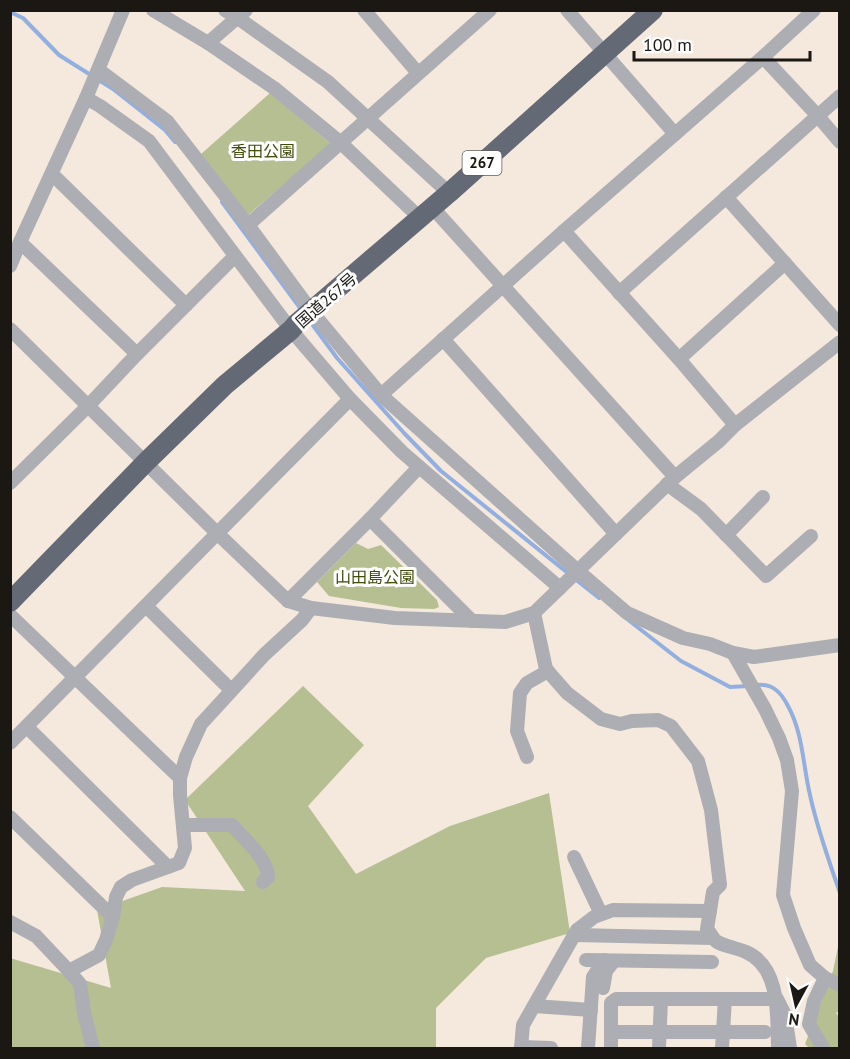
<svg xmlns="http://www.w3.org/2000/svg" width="850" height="1059" viewBox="0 0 850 1059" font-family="'PT Sans','Noto Sans JP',sans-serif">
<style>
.green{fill:#b5bf92}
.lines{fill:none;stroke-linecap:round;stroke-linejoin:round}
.stream{stroke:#93afdf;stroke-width:4}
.minor{stroke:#acaeb4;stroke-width:14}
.highway{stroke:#646976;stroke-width:20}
.labels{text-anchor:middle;stroke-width:6;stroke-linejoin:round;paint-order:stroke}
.shield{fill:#fff;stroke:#5f5d59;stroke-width:1.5}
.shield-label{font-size:15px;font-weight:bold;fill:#1b1712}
.park-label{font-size:16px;fill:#414b0a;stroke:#fff}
.street-label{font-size:16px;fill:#1b1712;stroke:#fff}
</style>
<rect width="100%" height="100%" fill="#f4e9dc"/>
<!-- green -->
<g class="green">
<path d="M270,93L331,144L248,215L201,154Z"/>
<path d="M356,543L368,549L381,545L437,600L439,607L434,609L401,608L329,596L317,582Z"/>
<path d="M303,686L364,745L308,806L356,874L450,826L549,793L570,933L486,958L436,1008V1048H11L10,958L111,988L97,910L162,887L245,891L185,800Z"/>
<path d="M839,942V1011L836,1013L839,1017V1048H809L805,1044L833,971Z"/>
</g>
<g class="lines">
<!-- stream -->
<g class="stream">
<path d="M10,12L23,18L59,55L113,89L165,130L175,142"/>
<path d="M222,202L303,312"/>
<path d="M309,320L337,358L404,433L441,471L569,574"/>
<path d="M575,579L599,598"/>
<path d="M627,619L681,661L730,687L749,686"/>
<path d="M756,685C772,683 781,692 788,706C803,733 803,766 810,795C817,828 829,861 840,893"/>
</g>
<!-- minor -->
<g class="minor">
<path d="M153,10L208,43L274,88L341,143L420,218"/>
<path d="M225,10L238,18L328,82L449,193"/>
<path d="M364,10L418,73"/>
<path d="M567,10L675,134"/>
<path d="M208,43L246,10"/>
<path d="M763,57L817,115L840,142"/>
<path d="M99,70L167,121L248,225L312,312L381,395L578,571L627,613L683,638L710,644L733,653L754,657L840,645"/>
<path d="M86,98L100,106L149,141L291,330L350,399L402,452L560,588"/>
<path d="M52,174L186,305"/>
<path d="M726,197L840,325"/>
<path d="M432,207L675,477"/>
<path d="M248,225L490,10"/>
<path d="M564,231L679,359L735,425"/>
<path d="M20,242L137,354"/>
<path d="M10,266L20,242L86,98L123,10"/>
<path d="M619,293L840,96"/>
<path d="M10,329L217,533L288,601L311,608L395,618L505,622L534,613L675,477L719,441L735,425L840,342"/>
<path d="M443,339L616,534"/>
<path d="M679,359L785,263"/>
<path d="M381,395L564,231L763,57L814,10"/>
<path d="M10,483L88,406L137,354L235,256"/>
<path d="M667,484L701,509L766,576L811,536"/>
<path d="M370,519L472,621"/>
<path d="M726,535L763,497"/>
<path d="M288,601L370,519L419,467"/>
<path d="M146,606L231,690"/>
<path d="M534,613L546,669L567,693L601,719L620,724L632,721L658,720L671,726L698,761L711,810L720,885L713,892L707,929C710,932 712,938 716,941C722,946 738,948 746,952C781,967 777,1017 778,1048"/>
<path d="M10,615L180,778"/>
<path d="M733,653L765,709L779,738L787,760L792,791L783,895L794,928L810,965L825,978L814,1001L809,1024L823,1048"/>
<path d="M27,727L168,867"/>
<path d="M10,743L350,399"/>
<path d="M527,757L517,731L520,693L527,683L548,671"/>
<path d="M10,817L113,917"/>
<path d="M183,825H232C244,839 268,859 268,877L263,882"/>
<path d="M574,857L601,914"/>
<path d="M10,922L36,936L69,971L80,984L84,1013L93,1048"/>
<path d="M574,935L713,938"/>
<path d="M586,960L712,962"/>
<path d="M69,971L99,955L106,940L113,917L116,897L121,887L132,880L179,863L185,848L180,795V778L186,757L201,724L264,655L302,620L311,608"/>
<path d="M825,978L840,985"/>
<path d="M603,988L606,971L614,961"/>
<path d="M534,1006L591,1010"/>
<path d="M611,1032H765"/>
<path d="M521,1047L551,1048"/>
<path d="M521,1048L523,1025L577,930L594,917L613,910L710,911"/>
<path d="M588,1048L593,977L604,960"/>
<path d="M611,1048V1003L616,999H777L785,1015L790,1048"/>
<path d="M659,1048L661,999"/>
<path d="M722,1048L725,999"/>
</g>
<!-- highway -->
<path class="highway" d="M10,602L146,462L225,385L291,330L297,323L449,193L653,10"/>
</g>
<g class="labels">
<!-- shield labels -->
<rect class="shield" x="462.5" y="151" width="39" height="24" rx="4.5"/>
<g class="shield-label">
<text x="482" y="168">267</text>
</g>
<!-- park labels -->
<g class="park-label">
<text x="263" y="157">香田公園</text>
<text x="375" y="583">山田島公園</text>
</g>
<!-- street labels -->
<g class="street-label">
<text transform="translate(326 300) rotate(-41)" y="6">国道267号</text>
</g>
</g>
<!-- border -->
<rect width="850" height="1059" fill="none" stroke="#1b1712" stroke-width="24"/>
<!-- north arrow -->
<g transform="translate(796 1005) rotate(188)" stroke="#ffffff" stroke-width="4.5" paint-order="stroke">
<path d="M0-4.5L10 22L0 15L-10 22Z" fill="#1b1712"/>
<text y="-9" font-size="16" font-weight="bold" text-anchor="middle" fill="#1b1712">N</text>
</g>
<!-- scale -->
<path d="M634 51v9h176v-9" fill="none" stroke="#1b1712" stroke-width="3"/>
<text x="643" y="51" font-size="18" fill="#1b1712" stroke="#ffffff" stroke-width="4.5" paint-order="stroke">100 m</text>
</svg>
